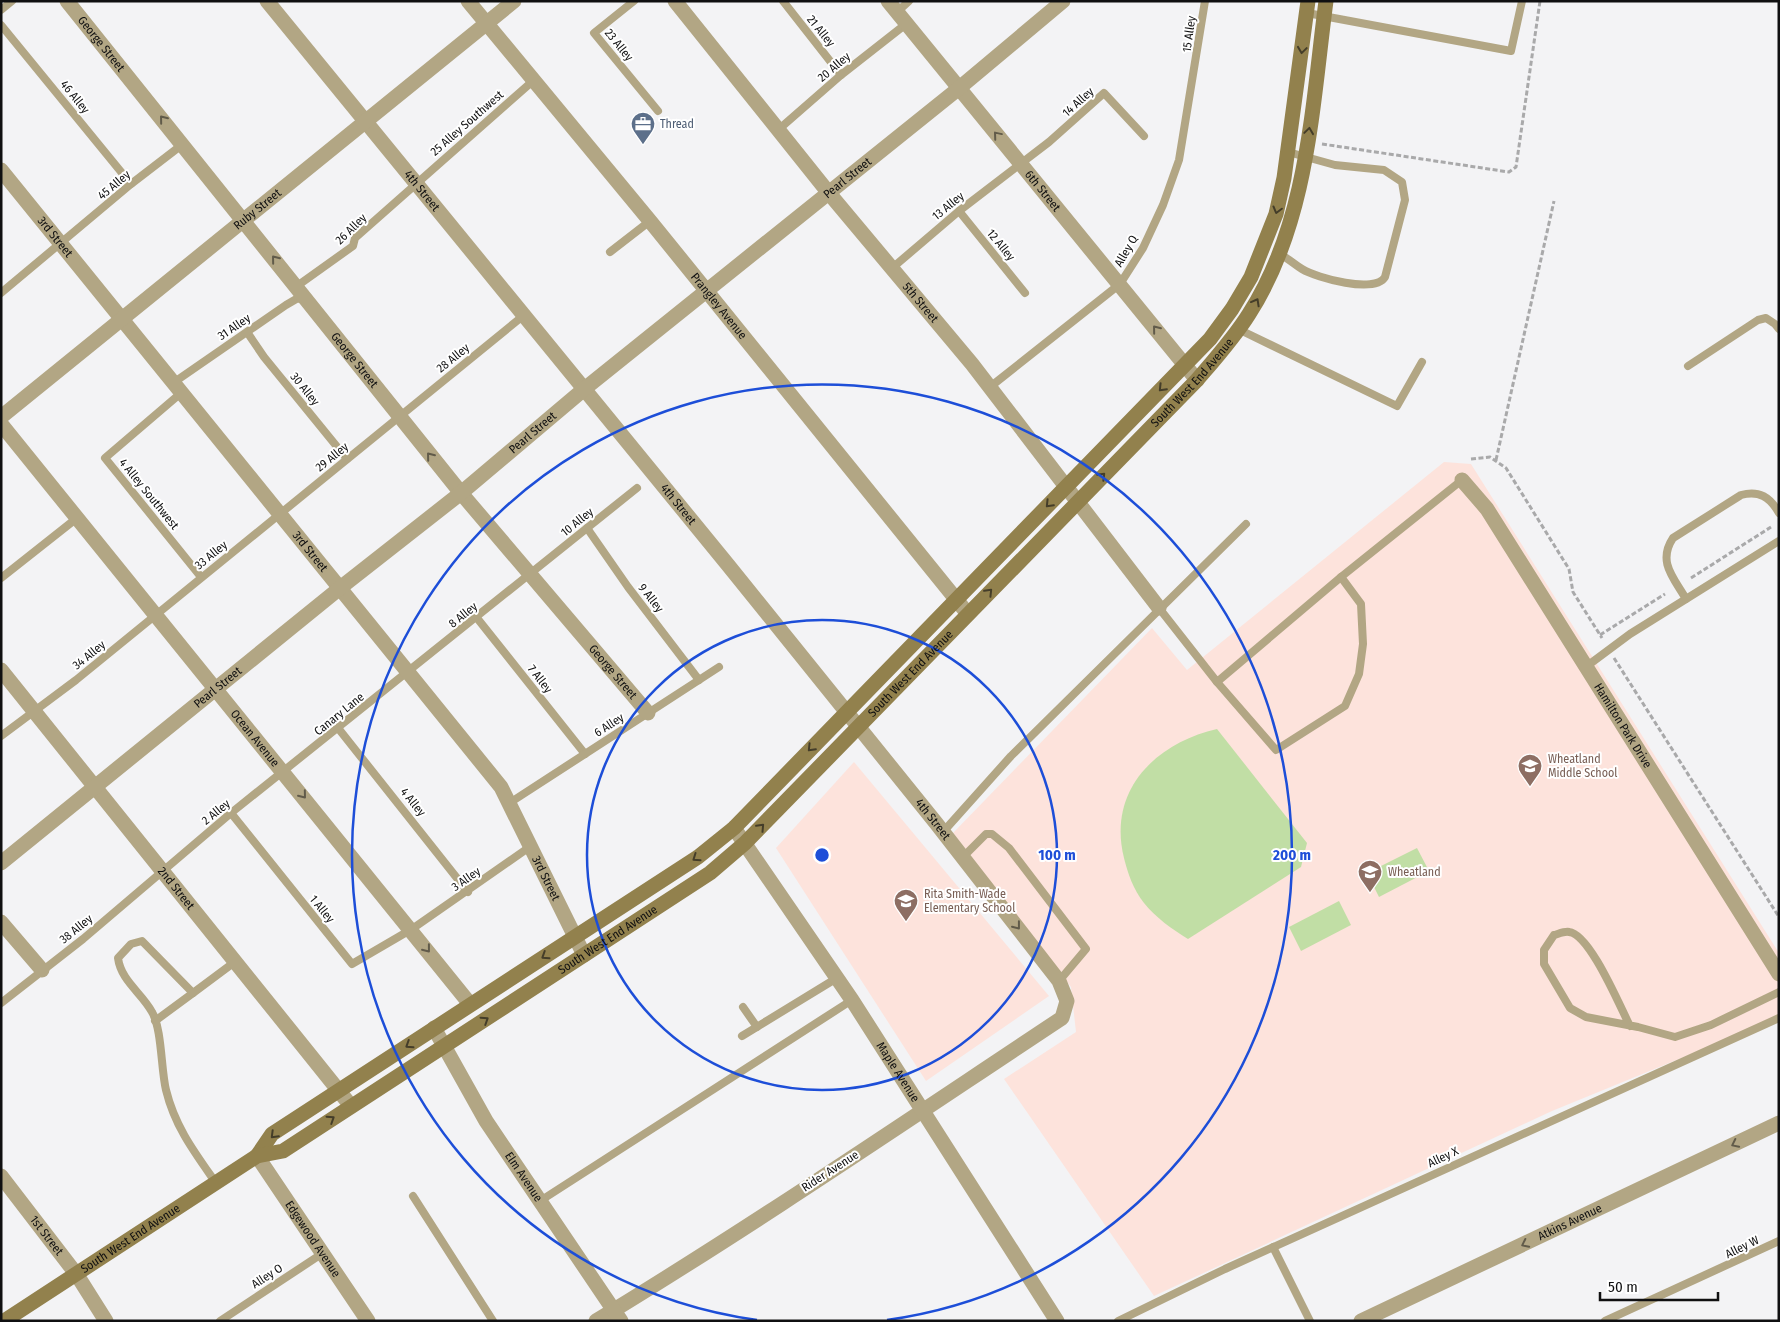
<svg xmlns="http://www.w3.org/2000/svg" width="1780" height="1322" viewBox="0 0 1780 1322" font-family="'Fira Sans Condensed',sans-serif">
<style>
.education{fill:#fde3dc}
.grass{fill:#c1dea5}
.lines{fill:none;stroke-linecap:round;stroke-linejoin:round}
.path{stroke:#a9a9aa;stroke-width:3;stroke-dasharray:5 2.5;stroke-linecap:butt}
.service{stroke:#b2a684;stroke-width:8}
.minor{stroke:#b2a684;stroke-width:15}
.secondary{stroke:#92814d;stroke-width:15}
.oneway{stroke:#443d29}
.oneway2{stroke:#615b4a}
.ring{fill:none;stroke:#1d4ed8;stroke-width:2.5}
.labels{text-anchor:middle;stroke-width:4;stroke-linejoin:round;paint-order:stroke}
.street-label{font-size:12px;fill:#101011;stroke:#fff}
.service-label{font-size:12px;fill:#4e5e75;stroke:#fff;text-anchor:start}
.education-label{font-size:12px;fill:#785e54;stroke:#fff;text-anchor:start}
.centre{fill:#1d4ed8;stroke:#fff;stroke-width:2.5}
.ring-label{font-size:15px;text-anchor:middle;font-weight:bold;fill:#1d4ed8;stroke:#fff;stroke-width:4;stroke-linejoin:round;paint-order:stroke}
</style>
<rect width="100%" height="100%" fill="#f3f3f5"/>
<!-- education -->
<g class="education">
<path d="M1444,462L1471,464L1779,953V1018L1552,1111L1154,1296L1004,1079L1076,1032L1071,987L953,833L1152,628L1187,670Z"/>
<path d="M854,762L1049,996L926,1081L776,848Z"/>
</g>
<!-- grass -->
<g class="grass">
<path d="M1217,729L1307,843L1301,867L1188,939C1172,929 1156,918 1144,903C1133,889 1128,874 1124,858C1107,790 1156,743 1217,729Z"/>
<path d="M1417,848L1429,871L1379,897L1367,873Z"/>
<path d="M1339,901L1351,925L1301,951L1289,927Z"/>
</g>
<g class="lines">
<!-- path -->
<g class="path">
<path d="M1322,144L1509,172L1516,167L1540,1"/>
<path d="M1471,459L1490,457L1506,468L1569,569L1573,592L1602,638"/>
<path d="M1496,460L1554,201"/>
<path d="M1691,578L1771,527"/>
<path d="M1600,635L1665,594"/>
<path d="M1614,658L1779,917"/>
</g>
<!-- service -->
<g class="service">
<path d="M634,1L594,33L658,111"/>
<path d="M783,1L841,75"/>
<path d="M1,10L12,1"/>
<path d="M897,12L909,1"/>
<path d="M1307,13L1511,51L1522,1"/>
<path d="M1,25L131,184"/>
<path d="M778,130L841,75L906,24"/>
<path d="M959,211L1025,293"/>
<path d="M610,252L650,221"/>
<path d="M1279,254C1288,258 1294,264 1302,269C1317,278 1375,294 1385,277L1405,200L1402,182L1384,170L1335,165L1288,152"/>
<path d="M891,269L959,211L1049,142L1104,93L1144,136"/>
<path d="M297,286L353,246L355,238L534,80"/>
<path d="M1,293L131,184L183,144"/>
<path d="M1238,329L1397,406L1422,362"/>
<path d="M247,332L264,357L347,459"/>
<path d="M1688,366L1758,320L1766,318L1775,324L1779,329"/>
<path d="M173,383L286,305L298,298L305,301"/>
<path d="M990,387L1120,284L1143,248L1163,205L1179,160L1205,1"/>
<path d="M181,393L105,458L201,577"/>
<path d="M587,528L628,587L699,680"/>
<path d="M1,578L77,518"/>
<path d="M1686,599C1674,578 1657,562 1673,538L1741,495C1759,490 1770,497 1779,513"/>
<path d="M1159,608L1217,682L1341,577L1462,480"/>
<path d="M477,618L585,754"/>
<path d="M1587,666L1630,634L1779,541"/>
<path d="M1217,682L1276,750L1345,706L1359,674L1363,644L1361,604L1341,577"/>
<path d="M338,728L468,892"/>
<path d="M1,736L76,680L523,316"/>
<path d="M511,802L719,667"/>
<path d="M231,813L352,964L412,929L531,846"/>
<path d="M943,832L1011,756L1246,524"/>
<path d="M963,857L986,834H992L1009,848L1086,949L1059,981"/>
<path d="M1,1003L83,939L231,813L637,488"/>
<path d="M743,1007L757,1027"/>
<path d="M155,1021L193,993"/>
<path d="M1630,1026C1620,1007 1590,934 1569,932C1565,931 1558,934 1554,935L1544,950V964L1570,1008L1586,1017L1638,1027L1675,1037L1711,1025L1779,992"/>
<path d="M742,1036L837,978"/>
<path d="M216,1183C195,1153 175,1127 166,1090C161,1070 162,1029 152,1012C142,993 121,981 118,958L131,944L142,941L193,993L236,961"/>
<path d="M413,1196L493,1321"/>
<path d="M540,1201L852,1000"/>
<path d="M1273,1247L1310,1321"/>
<path d="M220,1321L323,1253"/>
<path d="M1118,1321L1225,1269L1779,1018"/>
<path d="M1605,1321L1779,1241"/>
</g>
<!-- minor -->
<g class="minor">
<path id="s1" d="M67,1L461,493L648,713"/>
<path id="s2" d="M267,1L728,565L936,823L1059,981L1067,1001L1062,1018C908,1120 754,1225 596,1321"/>
<path id="s3" d="M468,1L650,221L968,614"/>
<path id="s4" d="M675,1L828,192L972,364L1159,608"/>
<path id="s5" d="M888,1L1197,380"/>
<path id="s6" d="M1,170L501,787L584,955"/>
<path id="s7" d="M1,417L514,1"/>
<path id="s8" d="M1,424L470,1004"/>
<path id="s9" d="M1462,480L1487,509L1779,974"/>
<path id="s10" d="M1,670L351,1106"/>
<path id="s11" d="M734,828L852,1000L1057,1321"/>
<path id="s12" d="M1,863L340,588L461,493L583,390L958,89L1063,1"/>
<path d="M1,922L42,970"/>
<path id="s13" d="M434,1028L486,1121L621,1321"/>
<path id="s14" d="M257,1156L368,1321"/>
<path id="s15" d="M1,1176L77,1275L106,1321"/>
<path id="s16" d="M1361,1321L1779,1123"/>
</g>
<!-- secondary -->
<g class="secondary">
<path d="M257,1156L272,1134L698,857L734,828L1210,339L1232,309L1251,277L1276,214L1284,178L1308,1"/>
<path id="s17" d="M4,1321L257,1156L283,1151L710,873L745,843L1197,380C1215,359 1234,338 1249,314C1308,222 1312,107 1326,1"/>
</g>
</g>
<!-- one-way arrows -->
<defs><path id="oneway-chevron" d="M-2-3.5L2.5 0L-2 3.5" fill="none" stroke-width="1.6" stroke-linecap="round" stroke-linejoin="round" transform="scale(1.25)"/></defs>
<g class="oneway">
<use href="#oneway-chevron" transform="translate(1302 50) rotate(98)"/>
<use href="#oneway-chevron" transform="translate(1309 131) rotate(-82)"/>
<use href="#oneway-chevron" transform="translate(1277 210) rotate(105)"/>
<use href="#oneway-chevron" transform="translate(1256 302) rotate(-61)"/>
<use href="#oneway-chevron" transform="translate(1162 388) rotate(134)"/>
<use href="#oneway-chevron" transform="translate(1102 476) rotate(-45)"/>
<use href="#oneway-chevron" transform="translate(1049 504) rotate(134)"/>
<use href="#oneway-chevron" transform="translate(989 592) rotate(-46)"/>
<use href="#oneway-chevron" transform="translate(811 748) rotate(134)"/>
<use href="#oneway-chevron" transform="translate(761 827) rotate(-47)"/>
<use href="#oneway-chevron" transform="translate(696 858) rotate(145)"/>
<use href="#oneway-chevron" transform="translate(545 956) rotate(147)"/>
<use href="#oneway-chevron" transform="translate(485 1020) rotate(-33)"/>
<use href="#oneway-chevron" transform="translate(409 1045) rotate(147)"/>
<use href="#oneway-chevron" transform="translate(331 1119) rotate(-33)"/>
<use href="#oneway-chevron" transform="translate(274 1135) rotate(135)"/>
</g>
<g class="oneway2">
<use href="#oneway-chevron" transform="translate(163 119) rotate(-129)"/>
<use href="#oneway-chevron" transform="translate(997 135) rotate(-130)"/>
<use href="#oneway-chevron" transform="translate(275 259) rotate(-129)"/>
<use href="#oneway-chevron" transform="translate(1156 329) rotate(-129)"/>
<use href="#oneway-chevron" transform="translate(430 456) rotate(-129)"/>
<use href="#oneway-chevron" transform="translate(303 795) rotate(51)"/>
<use href="#oneway-chevron" transform="translate(1017 926) rotate(52)"/>
<use href="#oneway-chevron" transform="translate(427 949) rotate(52)"/>
<use href="#oneway-chevron" transform="translate(1735 1144) rotate(154)"/>
<use href="#oneway-chevron" transform="translate(1525 1244) rotate(154)"/>
</g>
<!-- distance rings -->
<g class="ring">
<circle cx="822" cy="855" r="235"/>
<path d="M757 1320A470 470 0 1 1 887 1320"/>
</g>
<!-- icons -->
<defs>
<symbol id="office-pin" viewBox="-11 -11 22 30"><path d="M0 17L-7.5 6A9.5 9.5 0 1 1 7.5 6Z" fill="#5c6f8a" stroke="#fff"/><path d="M-6-3h4V-5.5h4V-3h4V5H-6ZM-1-4.5V-3h2v-1.5ZM-6 0V1H6V0Z" fill="#fff"/></symbol>
<symbol id="school-pin" viewBox="-11 -11 22 30"><path d="M0 17L-7.5 6A9.5 9.5 0 1 1 7.5 6Z" fill="#8d6e63" stroke="#fff"/><path d="M0-5L7-2L0 1L-7-2ZM-4 1L0 2.5L4 1V4Q0 6-4 4Z" fill="#fff"/></symbol>
</defs>
<g fill-rule="evenodd">
<use href="#office-pin" x="629" y="110" width="28" height="38"/>
<use href="#school-pin" x="1516" y="752" width="28" height="38"/>
<use href="#school-pin" x="1356" y="858" width="28" height="38"/>
<use href="#school-pin" x="892" y="887" width="28" height="38"/>
</g>
<g class="labels">
<!-- street labels -->
<g class="street-label">
<text transform="translate(821 31) rotate(51)" y="4">21 Alley</text>
<text transform="translate(1189 34) rotate(-82)" y="4">15 Alley</text>
<text dy="4" stroke="none"><textPath href="#s1" startOffset="55">George Street</textPath></text>
<text transform="translate(619 45) rotate(51)" y="4">23 Alley</text>
<text transform="translate(834 67) rotate(-40)" y="4">20 Alley</text>
<text transform="translate(75 97) rotate(51)" y="4">46 Alley</text>
<text transform="translate(1078 102) rotate(-42)" y="4">14 Alley</text>
<text transform="translate(467 123) rotate(-41)" y="4">25 Alley Southwest</text>
<text dy="4" stroke="none"><textPath href="#s12" startOffset="1089">Pearl Street</textPath></text>
<text transform="translate(114 185) rotate(-40)" y="4">45 Alley</text>
<text dy="4" stroke="none"><textPath href="#s5" startOffset="245">6th Street</textPath></text>
<text dy="4" stroke="none"><textPath href="#s2" startOffset="245">4th Street</textPath></text>
<text transform="translate(948 206) rotate(-39)" y="4">13 Alley</text>
<text dy="4" stroke="none"><textPath href="#s7" startOffset="330">Ruby Street</textPath></text>
<text transform="translate(351 229) rotate(-44)" y="4">26 Alley</text>
<text dy="4" stroke="none"><textPath href="#s6" startOffset="86">3rd Street</textPath></text>
<text transform="translate(1001 245) rotate(51)" y="4">12 Alley</text>
<text transform="translate(1126 251) rotate(-60)" y="4">Alley Q</text>
<text dy="4" stroke="none"><textPath href="#s4" startOffset="389">5th Street</textPath></text>
<text dy="4" stroke="none"><textPath href="#s3" startOffset="395">Prangley Avenue</textPath></text>
<text transform="translate(234 327) rotate(-34)" y="4">31 Alley</text>
<text transform="translate(453 358) rotate(-39)" y="4">28 Alley</text>
<text dy="4" stroke="none"><textPath href="#s1" startOffset="460">George Street</textPath></text>
<text dy="4" stroke="none"><textPath href="#s17" startOffset="1526">South West End Avenue</textPath></text>
<text transform="translate(305 389) rotate(51)" y="4">30 Alley</text>
<text dy="4" stroke="none"><textPath href="#s12" startOffset="684">Pearl Street</textPath></text>
<text transform="translate(332 457) rotate(-39)" y="4">29 Alley</text>
<text transform="translate(149 494) rotate(51)" y="4">4 Alley Southwest</text>
<text dy="4" stroke="none"><textPath href="#s2" startOffset="650">4th Street</textPath></text>
<text transform="translate(577 522) rotate(-39)" y="4">10 Alley</text>
<text dy="4" stroke="none"><textPath href="#s6" startOffset="491">3rd Street</textPath></text>
<text transform="translate(211 555) rotate(-39)" y="4">33 Alley</text>
<text transform="translate(651 598) rotate(52)" y="4">9 Alley</text>
<text transform="translate(463 615) rotate(-39)" y="4">8 Alley</text>
<text transform="translate(89 655) rotate(-39)" y="4">34 Alley</text>
<text dy="4" stroke="none"><textPath href="#s1" startOffset="865">George Street</textPath></text>
<text dy="4" stroke="none"><textPath href="#s17" startOffset="1121">South West End Avenue</textPath></text>
<text transform="translate(540 679) rotate(52)" y="4">7 Alley</text>
<text dy="4" stroke="none"><textPath href="#s12" startOffset="279">Pearl Street</textPath></text>
<text transform="translate(339 714) rotate(-39)" y="4">Canary Lane</text>
<text transform="translate(609 725) rotate(-33)" y="4">6 Alley</text>
<text dy="4" stroke="none"><textPath href="#s9" startOffset="294">Hamilton Park Drive</textPath></text>
<text dy="4" stroke="none"><textPath href="#s8" startOffset="404">Ocean Avenue</textPath></text>
<text transform="translate(413 802) rotate(51)" y="4">4 Alley</text>
<text transform="translate(216 812) rotate(-39)" y="4">2 Alley</text>
<text dy="4" stroke="none"><textPath href="#s2" startOffset="1055">4th Street</textPath></text>
<text dy="4" stroke="none"><textPath href="#s6" startOffset="896">3rd Street</textPath></text>
<text transform="translate(466 879) rotate(-35)" y="4">3 Alley</text>
<text dy="4" stroke="none"><textPath href="#s10" startOffset="280">2nd Street</textPath></text>
<text transform="translate(322 909) rotate(51)" y="4">1 Alley</text>
<text transform="translate(76 929) rotate(-39)" y="4">38 Alley</text>
<text dy="4" stroke="none"><textPath href="#s17" startOffset="716">South West End Avenue</textPath></text>
<text dy="4" stroke="none"><textPath href="#s11" startOffset="294">Maple Avenue</textPath></text>
<text transform="translate(1443 1157) rotate(-25)" y="4">Alley X</text>
<text transform="translate(830 1171) rotate(-33)" y="4">Rider Avenue</text>
<text dy="4" stroke="none"><textPath href="#s13" startOffset="174">Elm Avenue</textPath></text>
<text dy="4" stroke="none"><textPath href="#s16" startOffset="231">Atkins Avenue</textPath></text>
<text dy="4" stroke="none"><textPath href="#s15" startOffset="75">1st Street</textPath></text>
<text dy="4" stroke="none"><textPath href="#s14" startOffset="100">Edgewood Avenue</textPath></text>
<text dy="4" stroke="none"><textPath href="#s17" startOffset="151">South West End Avenue</textPath></text>
<text transform="translate(1742 1247) rotate(-26)" y="4">Alley W</text>
<text transform="translate(267 1276) rotate(-33)" y="4">Alley O</text>
</g>
<!-- service labels -->
<g class="service-label">
<text x="660" y="128">Thread</text>
</g>
<!-- education labels -->
<g class="education-label">
<text x="1548" y="763">Wheatland<tspan x="1548" dy="14">Middle School</tspan></text>
<text x="1388" y="876">Wheatland</text>
<text x="924" y="898">Rita Smith-Wade<tspan x="924" dy="14">Elementary School</tspan></text>
</g>
</g>
<circle cx="822" cy="855" r="8" class="centre"/>
<g class="ring-label">
<text x="1057" y="860">100 m</text>
<text x="1292" y="860">200 m</text>
</g>
<!-- border -->
<rect width="1780" height="1322" fill="none" stroke="#101011" stroke-width="5"/>
<!-- scale -->
<path d="M1600 1292v8h118v-8" fill="none" stroke="#101011" stroke-width="2.5"/>
<text x="1608" y="1292" font-size="15" fill="#101011" stroke="#ffffff" stroke-width="4" paint-order="stroke">50 m</text>
</svg>
